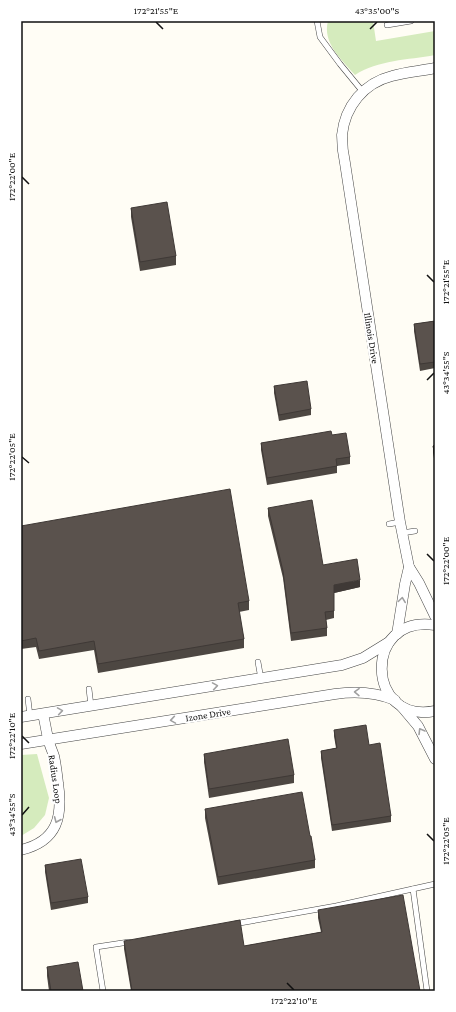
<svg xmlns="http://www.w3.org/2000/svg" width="456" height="1012" viewBox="0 0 456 1012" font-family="'Crimson Pro',serif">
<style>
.grass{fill:#d5ebbd}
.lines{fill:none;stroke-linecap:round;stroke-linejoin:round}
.service-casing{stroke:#444;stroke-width:6}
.minor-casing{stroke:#444;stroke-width:11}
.service{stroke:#fff;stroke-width:5}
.minor{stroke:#fff;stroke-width:10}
.wall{fill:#4d4742}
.shaded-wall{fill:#3f3936}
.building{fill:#5a524d;stroke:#3f3936}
.oneway{stroke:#a0a0a0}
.ticks{fill:none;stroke:#111;stroke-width:1.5}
.labels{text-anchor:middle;stroke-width:4;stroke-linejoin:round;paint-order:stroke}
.street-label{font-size:10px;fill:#111;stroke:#fff}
.neatline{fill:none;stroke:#111;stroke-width:1.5}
.ticks-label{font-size:10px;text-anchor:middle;fill:#111}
</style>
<rect width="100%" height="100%" fill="#fffdf5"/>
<!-- grass -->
<g class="grass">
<path d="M328,21H373L376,41L435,31V55C408,60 378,60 355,75C342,60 322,43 328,21Z"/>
<path d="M37,754L49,798L45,815L34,828L21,836V755Z"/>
</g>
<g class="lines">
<defs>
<g id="service">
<path d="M317,21L320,37L340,64L363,92"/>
<path d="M387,25L411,21"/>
<path d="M389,524L400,522"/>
<path d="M402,533L415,531"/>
<path d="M258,662L261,679"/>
<path d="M89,689L91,706"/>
<path d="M28,699L30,716"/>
<path d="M413,889L427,991"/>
<path d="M234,924L336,906L435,884"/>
<path d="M103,991L96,947L129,942"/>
</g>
<g id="minor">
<path d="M435,68C421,71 406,72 392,76C364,83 345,106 342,135C342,144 343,154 345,163L400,522L409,567L419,583L435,616"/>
<path d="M435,625C362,614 366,725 435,711"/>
<path d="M397,634L405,584L409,567"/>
<path d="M402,707L418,726L435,759"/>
<path d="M21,717L342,665L363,658L389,642"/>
<path d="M21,744L335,694C356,691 375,692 395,700"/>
<path d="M21,850C58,841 63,816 58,783C57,774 56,765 54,756C52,750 49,744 48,738C46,730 45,722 43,714"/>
</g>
</defs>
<!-- service casing -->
<use href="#service" class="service-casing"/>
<!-- minor casing -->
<use href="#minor" class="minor-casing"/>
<!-- service -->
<use href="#service" class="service"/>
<!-- minor -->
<use href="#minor" class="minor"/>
</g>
<!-- wall -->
<g class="wall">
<path d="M131,208L176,256V265L140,271L131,217Z"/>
<path d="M435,321V368L420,371L414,331V324Z"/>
<path d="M274,386L311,409V415L279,421L274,393Z"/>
<path d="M332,435L350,457V464L337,466V473L267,485L261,450V443Z"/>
<path d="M435,445V464L433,453V446Z"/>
<path d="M268,508L323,565L360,587L334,593V618L326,620L327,628V636L291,641L283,578L268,516Z"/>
<path d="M21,526L249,601V610L239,612L244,639V648L98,673L94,650L39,659L36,647L21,649Z"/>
<path d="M334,730L369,745L391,816V822L332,831L321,758V751L336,748L334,736Z"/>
<path d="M204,754L294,775V783L209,798L204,762Z"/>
<path d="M205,809L310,836L315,860V868L218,885L205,818Z"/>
<path d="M45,865L88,897V903L51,910L45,872Z"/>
<path d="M318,910L420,991H131L124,949V941L244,946L321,932L318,918Z"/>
<path d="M47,967L83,991H49L47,976Z"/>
</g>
<!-- shaded-wall -->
<path class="shaded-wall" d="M360,580V587L334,593V618V585Z"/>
<!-- building -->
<g class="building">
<path d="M167,202L176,256L140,262L131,208Z"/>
<path d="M435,321V362L420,364L414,324Z"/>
<path d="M307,381L311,409L279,415L274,386Z"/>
<path d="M331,431L332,435L346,433L350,457L336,459L337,466L267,478L261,443Z"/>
<path d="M435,445V456L433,446Z"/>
<path d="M230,489L249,601L238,603L244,639L98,664L94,641L39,651L36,638L21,641V526Z"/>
<path d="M312,500L323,565L357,559L360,580L334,585V611L325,612L327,628L291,633L283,571L268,508Z"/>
<path d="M366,725L369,745L380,743L391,816L332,825L321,751L337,748L334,730Z"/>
<path d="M288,739L294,775L209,789L204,754Z"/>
<path d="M302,792L310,836H311L315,860L218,877L205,809Z"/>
<path d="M81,859L88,897L51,903L45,865Z"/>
<path d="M403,895L420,991H132L124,941L240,920L244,946L322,932L318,910Z"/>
<path d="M78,962L83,991H51L47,967Z"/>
</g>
<!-- one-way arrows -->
<defs><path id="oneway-chevron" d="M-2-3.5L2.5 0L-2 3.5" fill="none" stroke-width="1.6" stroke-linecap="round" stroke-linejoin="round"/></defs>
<g class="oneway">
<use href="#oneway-chevron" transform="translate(402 600) rotate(-82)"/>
<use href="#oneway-chevron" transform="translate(215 686) rotate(-9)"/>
<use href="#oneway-chevron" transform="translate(357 692) rotate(-179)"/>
<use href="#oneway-chevron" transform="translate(60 711) rotate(-9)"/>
<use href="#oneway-chevron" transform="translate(173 720) rotate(171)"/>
<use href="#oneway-chevron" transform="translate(421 731) rotate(-121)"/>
<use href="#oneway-chevron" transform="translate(57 820) rotate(113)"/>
</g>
<!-- ticks -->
<path class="ticks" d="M156,22L163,29M370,29L377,22M22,177L29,184M427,275L434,282M427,380L434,373M22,457L29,463M427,554L434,561M22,736L29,743M22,815L29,807M427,834L434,841M287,983L294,990"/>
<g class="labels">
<!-- street labels -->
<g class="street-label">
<text transform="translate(372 338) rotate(81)" y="4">Illinois Drive</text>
<text transform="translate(208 714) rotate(-9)" y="4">Izone Drive</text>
<text transform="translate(56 779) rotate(82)" y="4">Radius Loop</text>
</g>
</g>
<!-- border -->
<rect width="456" height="1012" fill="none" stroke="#ffffff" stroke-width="44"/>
<rect x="22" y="22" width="412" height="968" class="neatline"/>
<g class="ticks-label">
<text x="156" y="14">172°21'55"E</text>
<text x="377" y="14">43°35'00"S</text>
<text transform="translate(11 177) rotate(-90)" y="4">172°22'00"E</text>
<text transform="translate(445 282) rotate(-90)" y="4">172°21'55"E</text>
<text transform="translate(445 373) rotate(-90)" y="4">43°34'55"S</text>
<text transform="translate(11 457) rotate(-90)" y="4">172°22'05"E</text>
<text transform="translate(445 561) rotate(-90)" y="4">172°22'00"E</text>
<text transform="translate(11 736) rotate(-90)" y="4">172°22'10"E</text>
<text transform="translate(11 815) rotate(-90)" y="4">43°34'55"S</text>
<text transform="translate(445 841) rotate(-90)" y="4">172°22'05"E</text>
<text x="294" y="1004">172°22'10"E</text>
</g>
</svg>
